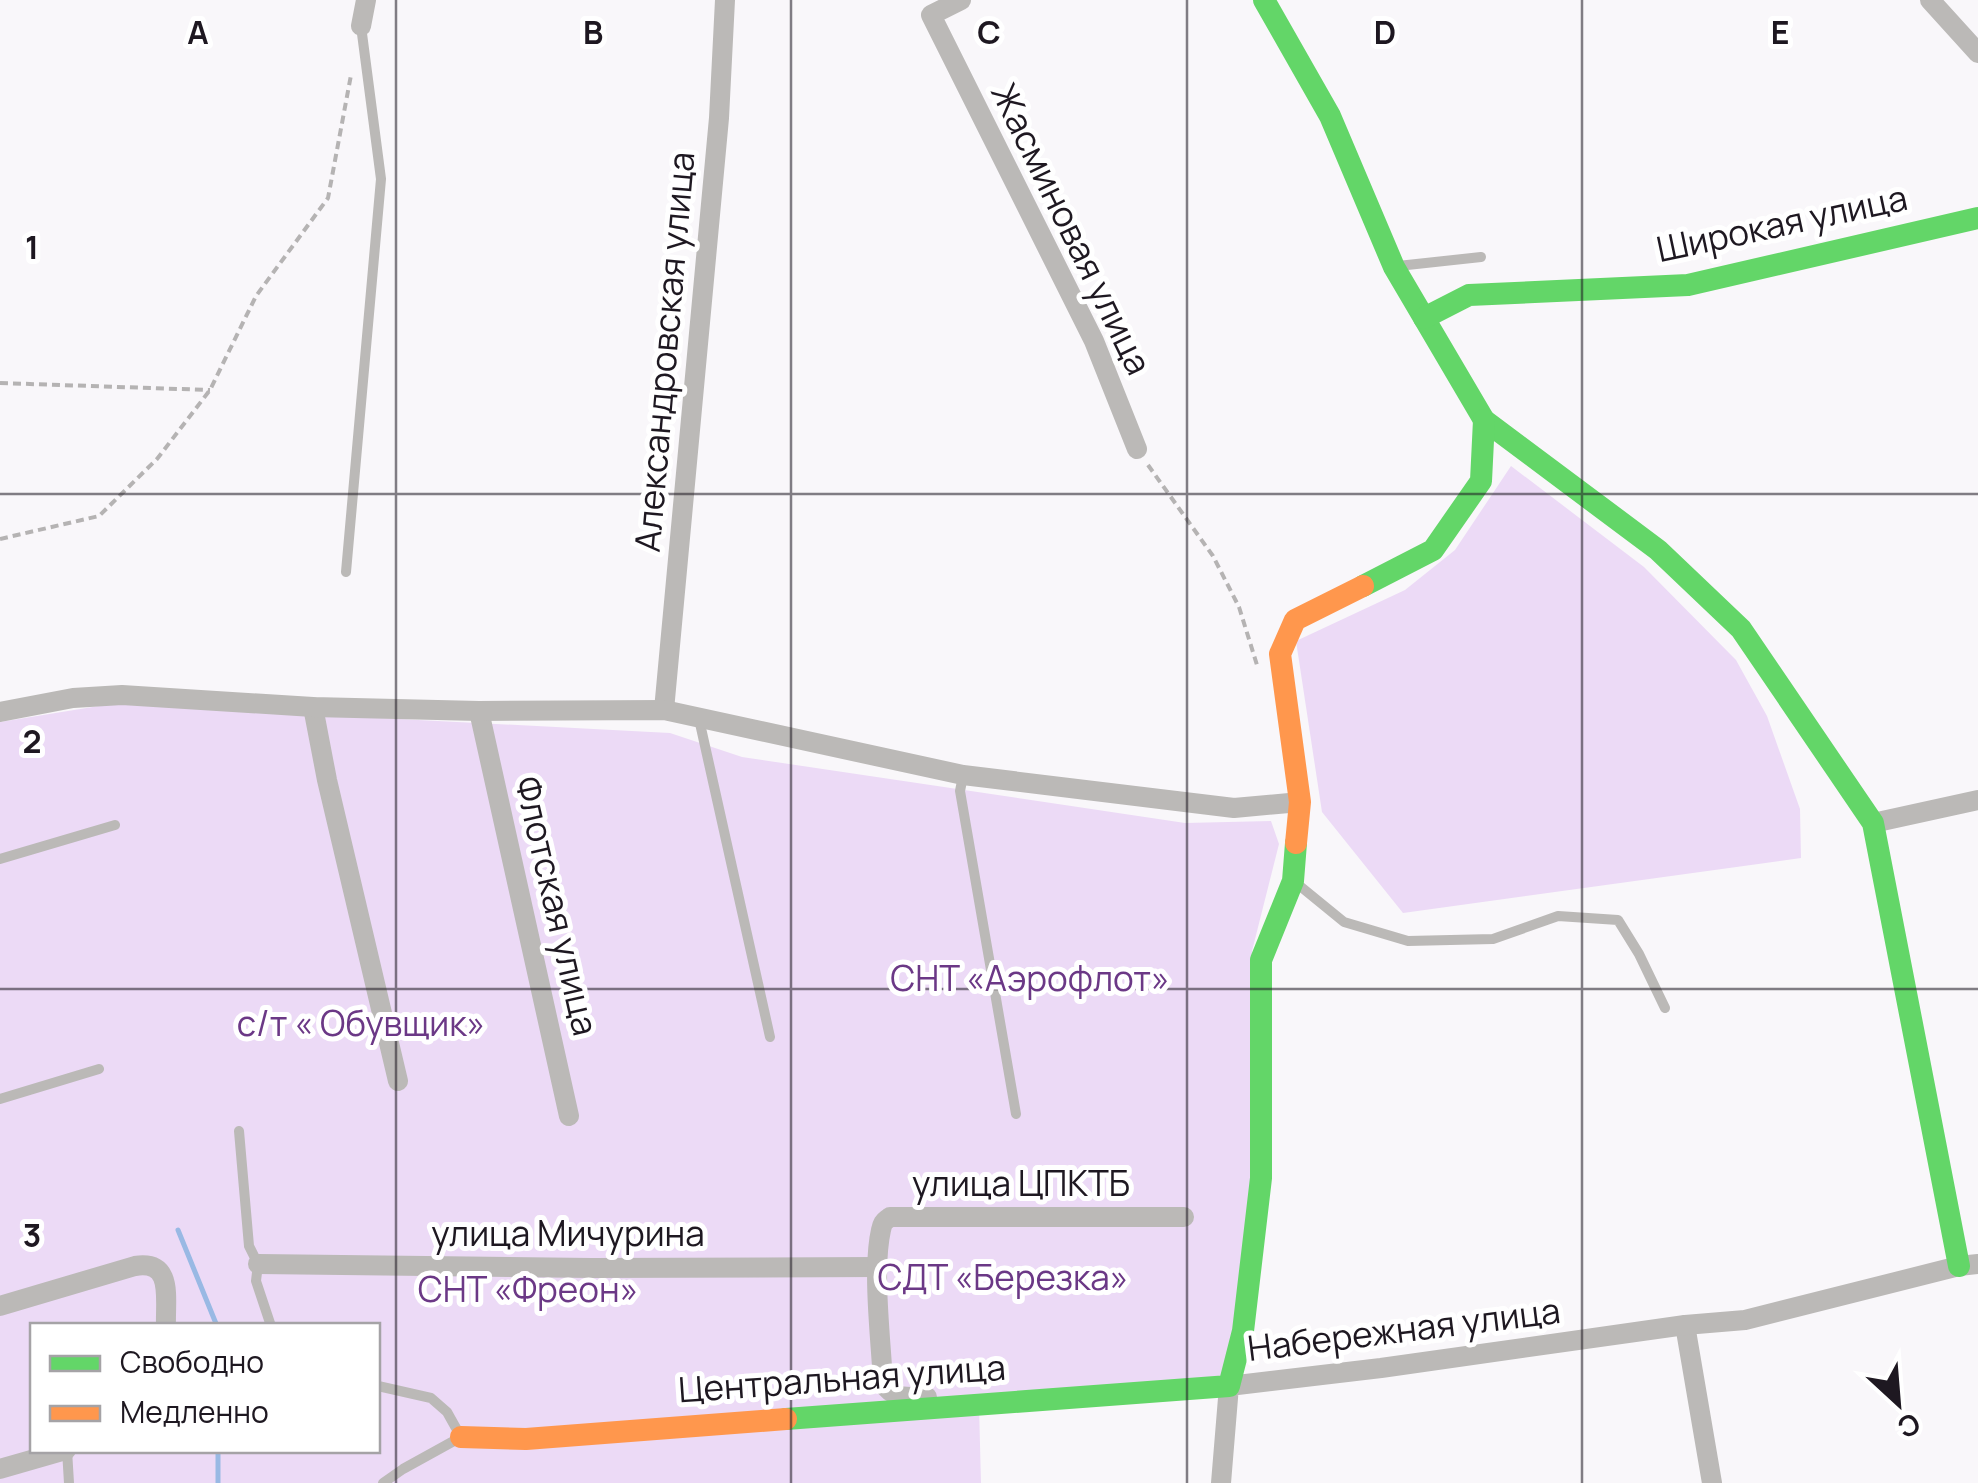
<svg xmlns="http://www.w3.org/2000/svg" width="1978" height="1483" viewBox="0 0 1978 1483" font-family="Manrope,sans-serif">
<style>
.green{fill:#ecdaf6;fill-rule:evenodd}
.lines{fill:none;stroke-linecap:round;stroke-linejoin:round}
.stream{stroke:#99b9e4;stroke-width:5}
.path{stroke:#b5b3b3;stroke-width:4;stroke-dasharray:8 5;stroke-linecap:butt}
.lane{stroke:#bbb9b7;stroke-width:10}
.street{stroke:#bbb9b7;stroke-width:20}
.fast{stroke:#63d668;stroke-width:22}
.slow{stroke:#ff974d;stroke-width:22}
.grid{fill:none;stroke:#1e1821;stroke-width:2.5;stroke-opacity:0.55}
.labels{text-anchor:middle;stroke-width:10;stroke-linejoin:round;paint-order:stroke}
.street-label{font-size:35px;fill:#1e1821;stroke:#fff}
.park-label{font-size:35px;fill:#6b3886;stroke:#fff}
.grid-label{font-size:32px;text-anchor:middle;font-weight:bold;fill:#1e1821;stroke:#fff;stroke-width:10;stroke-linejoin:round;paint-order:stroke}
</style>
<rect width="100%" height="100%" fill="#f9f7fa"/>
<!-- green -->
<g class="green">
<path d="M1511,466L1644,567L1736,660L1767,716L1800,809L1801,858L1403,913L1322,812L1296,641L1405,590L1455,550Z"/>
<path d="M111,704L670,733L742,757L1185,823L1271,821L1279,844L1252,951L1253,1192L1229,1385L979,1406L981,1483H0V722ZM32,1326H378V1450H32Z"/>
</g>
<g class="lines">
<!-- stream -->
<g class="stream">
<path d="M178,1230L217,1326"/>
<path d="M218,1450V1483"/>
</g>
<!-- path -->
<g class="path">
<path d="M0,383L210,390"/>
<path d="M1148,465L1213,556L1239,607L1257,665"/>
<path d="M0,539L99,516L157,459L210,390L256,296L328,198L351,75"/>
</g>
<!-- lane -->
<g class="lane">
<path d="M1398,266L1481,257"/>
<path d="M346,572L381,179L361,26"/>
<path d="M699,719L770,1037"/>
<path d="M963,776L960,791L1016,1114"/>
<path d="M0,859L115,825"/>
<path d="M1295,882L1344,922L1408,941L1493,939L1558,916L1618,920L1639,954L1665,1008"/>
<path d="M0,1099L99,1069"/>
<path d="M239,1131L249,1246L258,1264L256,1281L271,1326"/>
<path d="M378,1386L431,1398L447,1412L461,1437L403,1469L383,1483"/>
<path d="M67,1450L69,1483"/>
</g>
<!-- street -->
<g class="street">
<path d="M961,0L931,15L1094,341L1137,449"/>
<path d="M1930,0L1978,53"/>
<path d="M361,26L366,0"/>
<path d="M313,707L327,780L398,1081"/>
<path d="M664,710L719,118L725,0"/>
<path d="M479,711L569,1116"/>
<path d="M0,712L73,698L122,695L313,707L479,711L664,710L963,775L1234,808L1300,802"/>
<path d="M1873,823L1978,800"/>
<path d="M258,1264L592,1268L878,1267"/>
<path d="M0,1306L135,1266C174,1260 165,1298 166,1326"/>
<path d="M1685,1325L1712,1483"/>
<path d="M927,1397C909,1397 893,1400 883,1383C881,1340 872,1270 881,1230C883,1221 884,1222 890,1217H1184"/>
<path d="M0,1469L66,1450"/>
<path d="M1221,1483L1229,1386L1381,1368L1685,1325L1745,1320L1959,1266L1978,1264"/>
</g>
<!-- fast -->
<g class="fast">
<path d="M1264,0L1330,116L1394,267L1484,420L1658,550L1741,629L1873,823L1959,1266"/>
<path d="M1424,318L1469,295L1688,285L1978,218"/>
<path d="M1363,586L1433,550L1481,481L1484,420"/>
<path d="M786,1419L1229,1386L1243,1331L1261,1178V960L1293,881L1296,843"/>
</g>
<!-- slow -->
<g class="slow">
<path d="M1296,843L1300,802L1280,654L1295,620L1363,586"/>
<path d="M461,1437L526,1439L786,1419"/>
</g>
</g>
<!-- grid -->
<path class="grid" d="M396,0V1483M791,0V1483M1187,0V1483M1582,0V1483M0,494H1978M0,989H1978"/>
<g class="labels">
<!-- street labels -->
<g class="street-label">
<text transform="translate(1782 224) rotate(-12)" y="12">Широкая улица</text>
<text transform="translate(1071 229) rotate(64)" y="12">Жасминовая улица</text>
<text transform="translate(665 352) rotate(-85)" y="12">Александровская улица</text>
<text transform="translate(556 906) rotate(77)" y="12">Флотская улица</text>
<text x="1021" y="1196">улица ЦПКТБ</text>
<text x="568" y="1246">улица Мичурина</text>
<text transform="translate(1404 1330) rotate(-7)" y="12">Набережная улица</text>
<text transform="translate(842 1379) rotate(-4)" y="12">Центральная улица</text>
</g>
<!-- park labels -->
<g class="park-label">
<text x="1030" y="991">СНТ «Аэрофлот»</text>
<text x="361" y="1036">с/т « Обувщик»</text>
<text x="1003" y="1290">СДТ «Березка»</text>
<text x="528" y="1302">СНТ «Фреон»</text>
</g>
</g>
<g class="grid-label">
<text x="198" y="44">A</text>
<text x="593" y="44">B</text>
<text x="989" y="44">C</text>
<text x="1385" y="44">D</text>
<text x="1780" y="44">E</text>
<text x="32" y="259">1</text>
<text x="32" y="753">2</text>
<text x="32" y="1247">3</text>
</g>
<!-- legend -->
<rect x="30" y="1323" width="350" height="130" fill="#ffffff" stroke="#a5a3a6" stroke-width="2.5"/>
<rect x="50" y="1356" width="50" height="15" fill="#63d668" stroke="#a5a3a6" stroke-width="2.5"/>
<text x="120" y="1373" font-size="30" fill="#1e1821">Свободно</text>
<rect x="50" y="1406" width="50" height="15" fill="#ff974d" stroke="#a5a3a6" stroke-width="2.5"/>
<text x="120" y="1423" font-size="30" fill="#1e1821">Медленно</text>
<!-- north arrow -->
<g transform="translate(1898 1403) rotate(154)" stroke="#ffffff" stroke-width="8" paint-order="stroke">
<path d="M0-8L18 38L0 25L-18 38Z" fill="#1e1821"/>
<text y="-15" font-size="28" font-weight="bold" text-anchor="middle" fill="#1e1821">С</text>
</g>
</svg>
